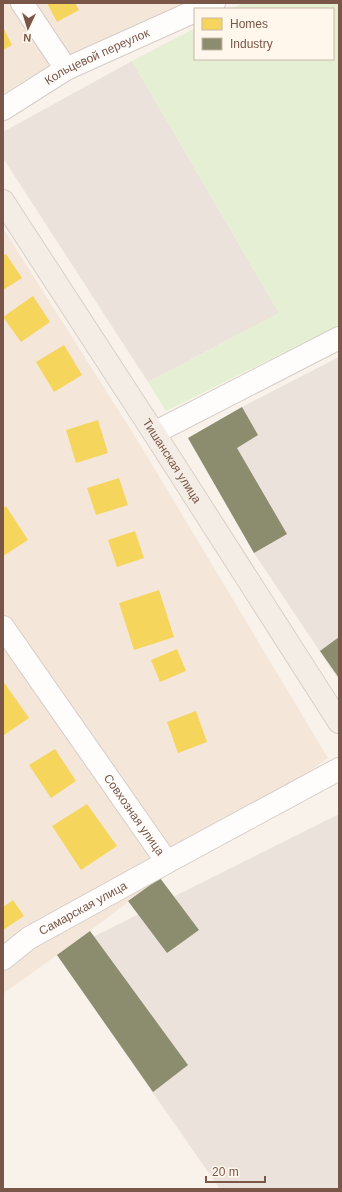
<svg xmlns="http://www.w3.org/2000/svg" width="342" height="1192" viewBox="0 0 342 1192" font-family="Arial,sans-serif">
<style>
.residential{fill:#f4e7da}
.industrial{fill:#ebe2db}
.green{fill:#e5efd3}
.homes{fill:#f6d55c}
.industry{fill:#8c8c6e}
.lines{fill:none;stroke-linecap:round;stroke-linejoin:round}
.minor-casing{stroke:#d6cdc7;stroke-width:24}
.major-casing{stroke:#dacfc8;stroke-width:24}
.minor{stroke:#fefdfc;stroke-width:22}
.major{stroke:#f3ede5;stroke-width:22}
.labels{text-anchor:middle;stroke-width:4;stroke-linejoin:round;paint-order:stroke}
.street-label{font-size:12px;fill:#795647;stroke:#fff7ec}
</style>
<rect width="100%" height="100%" fill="#f8f2ea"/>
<!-- residential -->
<g class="residential">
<path d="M3,3H191L3,94Z"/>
<path d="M3,228L141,446L328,758L160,878L90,931L3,994Z"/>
</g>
<!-- industrial -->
<g class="industrial">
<path d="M132,61L279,313L148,382L3,158V132Z"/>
<path d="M339,357V680L254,553L188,438L242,407Z"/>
<path d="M339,814V1189H220L57,955Z"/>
</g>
<!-- green -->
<path class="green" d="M243,3H339V325L166,411L148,382L279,313L132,61L195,28V59H333V9H232Z"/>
<!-- homes -->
<g class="homes">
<path d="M47,3H75L79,10L57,22Z"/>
<path d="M3,27L12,45L3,50Z"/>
<path d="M6,254L22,278L3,290V255Z"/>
<path d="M33,296L50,322L21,342L3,317Z"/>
<path d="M64,345L82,375L54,392L36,362Z"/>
<path d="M98,420L108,453L76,463L66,430Z"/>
<path d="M119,478L128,505L96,515L87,488Z"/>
<path d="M6,506L28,540L3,556V508Z"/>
<path d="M135,531L144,558L117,567L108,540Z"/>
<path d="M159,590L174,637L134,650L119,603Z"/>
<path d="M177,649L186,671L160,682L151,660Z"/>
<path d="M3,681L29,718L4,735L3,734Z"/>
<path d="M196,711L207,742L178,753L167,722Z"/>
<path d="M55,749L76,781L51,798L29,765Z"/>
<path d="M87,804L117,846L81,870L52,826Z"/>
<path d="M13,900L24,916L3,930V907Z"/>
</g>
<!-- industry -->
<g class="industry">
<path d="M242,407L258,435L237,448L287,534L254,553L188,438Z"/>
<path d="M339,637V678L320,651Z"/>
<path d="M160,878L199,930L167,953L128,901Z"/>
<path d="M90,931L188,1065L153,1092L57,955Z"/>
</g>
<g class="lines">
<defs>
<g id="minor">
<path d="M22,3L66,69"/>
<path d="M201,9L214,3"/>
<path id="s1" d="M3,109L66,69L195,11"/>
<path d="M154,433L339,338"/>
<path id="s2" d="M3,627L167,862L339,769"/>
<path id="s3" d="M3,959L29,938L167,862"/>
</g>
<g id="major">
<path id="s4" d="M3,201L154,433L339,722"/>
</g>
</defs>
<!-- minor casing -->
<use href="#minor" class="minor-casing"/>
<!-- major casing -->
<use href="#major" class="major-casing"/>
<!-- minor -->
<use href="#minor" class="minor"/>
<!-- major -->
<use href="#major" class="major"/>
</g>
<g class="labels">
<!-- street labels -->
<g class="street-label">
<text dy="4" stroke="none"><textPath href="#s1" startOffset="108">Кольцевой переулок</textPath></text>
<text dy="4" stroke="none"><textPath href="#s4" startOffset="310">Тишанская улица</textPath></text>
<text dy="4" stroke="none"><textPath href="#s2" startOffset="229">Совхозная улица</textPath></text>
<text dy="4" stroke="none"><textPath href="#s3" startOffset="95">Самарская улица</textPath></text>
</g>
</g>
<!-- border -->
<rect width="342" height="1192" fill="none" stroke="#795647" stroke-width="8"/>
<!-- legend -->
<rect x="194" y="8" width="140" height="52" fill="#fff7ec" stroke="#c9b7aa"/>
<rect x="202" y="18" width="20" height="12" fill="#f6d55c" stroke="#c9b7aa"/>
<text x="230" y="28" font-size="12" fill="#795647">Homes</text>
<rect x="202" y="38" width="20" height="12" fill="#8c8c6e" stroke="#c9b7aa"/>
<text x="230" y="48" font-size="12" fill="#795647">Industry</text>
<!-- north arrow -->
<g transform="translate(28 28) rotate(184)" stroke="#fff7ec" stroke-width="3" paint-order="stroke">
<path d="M0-3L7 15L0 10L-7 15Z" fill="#795647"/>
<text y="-6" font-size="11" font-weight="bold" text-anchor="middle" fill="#795647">N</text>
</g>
<!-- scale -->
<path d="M206 1176v6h59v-6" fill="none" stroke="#795647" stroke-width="2"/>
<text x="212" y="1176" font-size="12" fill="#795647" stroke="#fff7ec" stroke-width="3" paint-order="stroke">20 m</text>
</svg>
